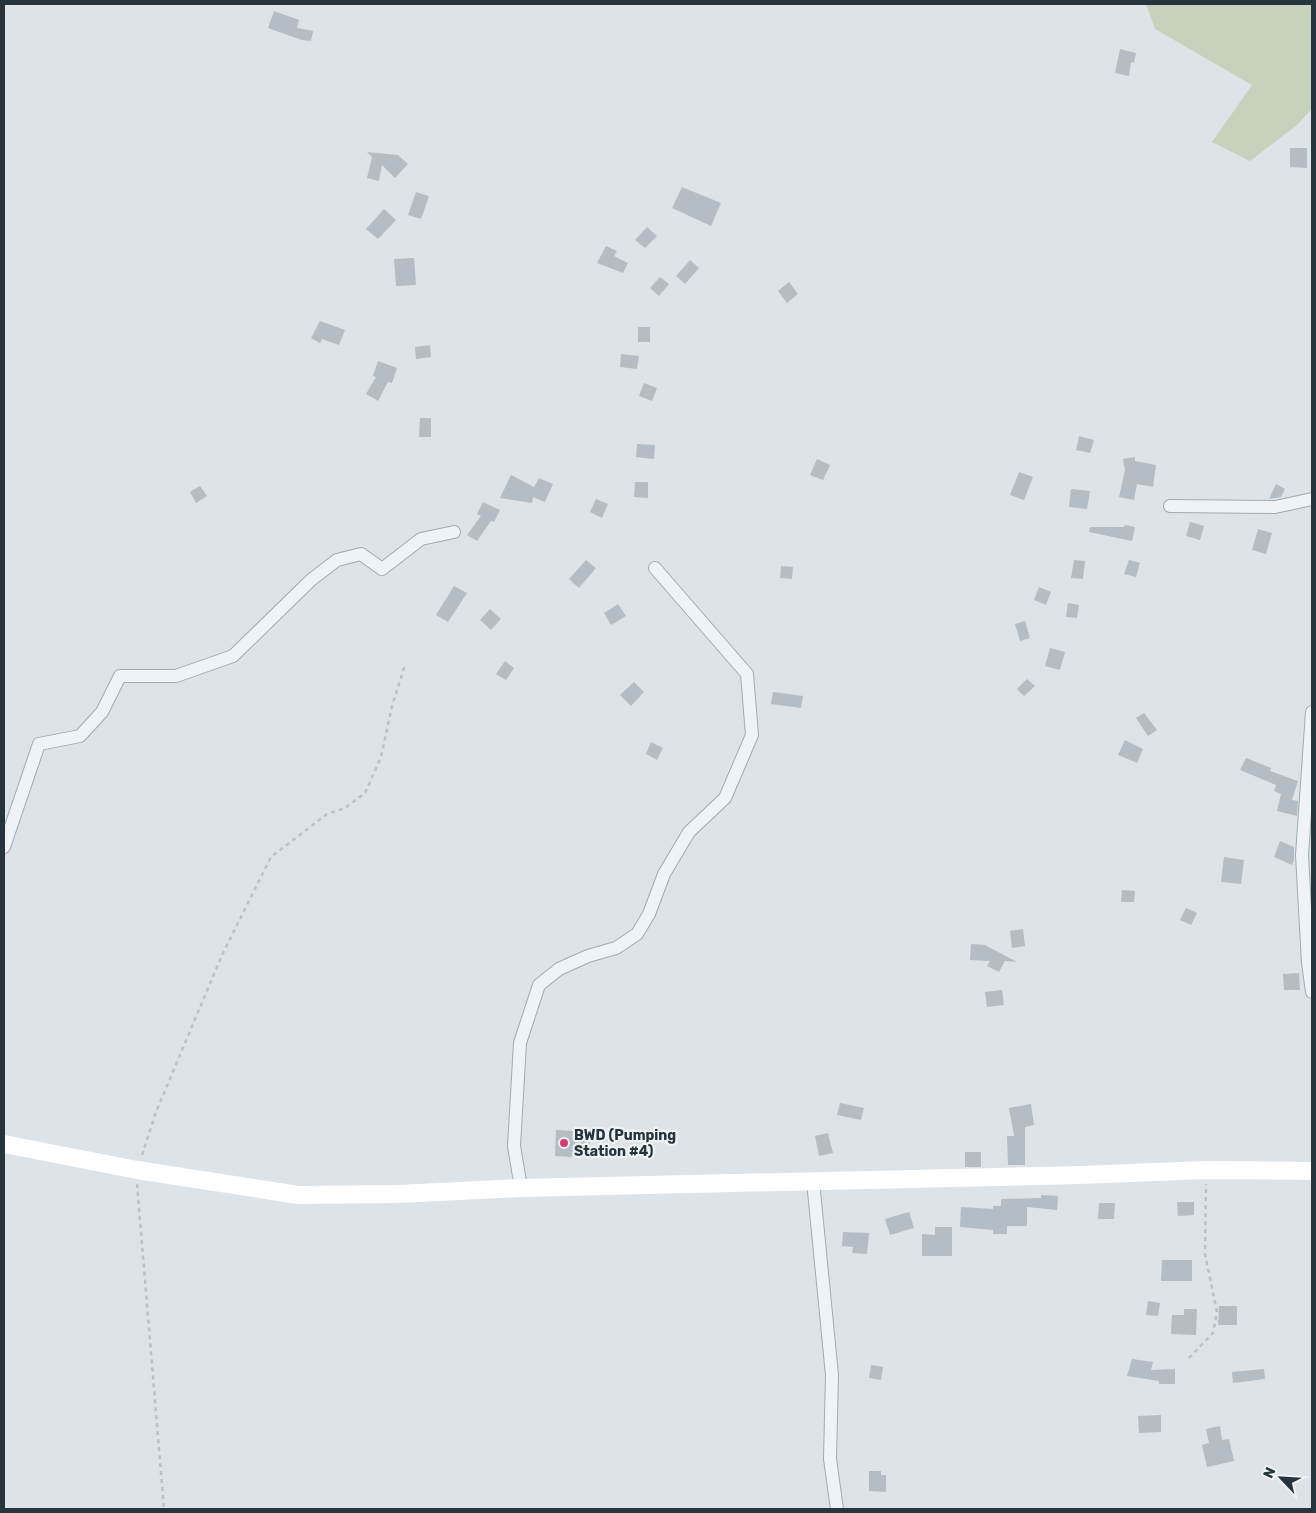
<svg xmlns="http://www.w3.org/2000/svg" width="1316" height="1513" viewBox="0 0 1316 1513" font-family="Rubik,sans-serif">
<style>
.green{fill:#c7d2bd}
.building{fill:#b4bdc4}
.lines{fill:none;stroke-linecap:round;stroke-linejoin:round}
.minor-casing{stroke:#a2abb1;stroke-width:14}
.path{stroke:#bbc1c6;stroke-width:2.5;stroke-dasharray:4 4;stroke-linecap:butt}
.minor{stroke:#eff3f6;stroke-width:12}
.secondary{stroke:#fff;stroke-width:18}
.poi-dot{fill:#d33b71;stroke:#ecf2f5;stroke-width:2}
.labels{text-anchor:middle;stroke-width:4.5;stroke-linejoin:round;paint-order:stroke}
.poi-label{font-size:14px;font-weight:bold;fill:#26343e;stroke:#ecf2f5;text-anchor:start}
</style>
<rect width="100%" height="100%" fill="#dde3e7"/>
<!-- green -->
<path class="green" d="M1146,4H1312V109L1297,125L1250,161L1212,142L1252,85L1155,29Z"/>
<!-- building -->
<g class="building">
<path d="M274,11L299,20L297,28L313,31L311,41L302,40L268,28Z"/>
<path d="M1120,49L1136,53L1134,63L1131,62L1129,76L1115,73Z"/>
<path d="M1290,148H1307V168L1290,167Z"/>
<path d="M367,152L398,155L408,164L395,178L382,165L379,181L367,178L372,157Z"/>
<path d="M682,187L721,203L711,226L672,208Z"/>
<path d="M416,192L429,196L421,219L408,215Z"/>
<path d="M384,209L396,220L378,239L366,229Z"/>
<path d="M647,227L657,236L645,248L635,240Z"/>
<path d="M606,246L617,251L614,256L628,263L623,273L597,263Z"/>
<path d="M414,258L416,285L396,286L394,259Z"/>
<path d="M690,260L699,268L685,284L676,276Z"/>
<path d="M660,277L669,284L659,296L650,288Z"/>
<path d="M789,282L798,294L787,303L778,291Z"/>
<path d="M320,321L345,330L339,345L322,339L320,343L311,338Z"/>
<rect x="638" y="327" width="12" height="15"/>
<path d="M430,345L431,357L416,359L415,347Z"/>
<path d="M621,354L639,356L637,369L620,367Z"/>
<path d="M378,361L397,368L392,383L388,382L378,401L366,394L376,377L373,376Z"/>
<path d="M644,383L657,388L652,401L639,396Z"/>
<path d="M420,418H431V437H419Z"/>
<path d="M1079,436L1094,440L1090,453L1076,450Z"/>
<path d="M637,444L655,445L654,459L636,457Z"/>
<path d="M1135,457V461L1156,465L1153,487L1137,484L1134,500L1119,497L1125,470L1123,459Z"/>
<path d="M817,459L830,465L823,480L810,475Z"/>
<path d="M1019,472L1033,477L1024,500L1010,495Z"/>
<path d="M511,475L534,487L539,478L553,484L545,502L533,497L532,503L500,498Z"/>
<path d="M635,482H648V498L634,497Z"/>
<path d="M1276,484L1285,489L1281,497L1269,499Z"/>
<path d="M200,486L207,496L196,503L190,492Z"/>
<path d="M1071,489L1090,491L1087,509L1069,507Z"/>
<path d="M596,499L608,504L602,518L590,512Z"/>
<path d="M483,502L500,510L494,522L491,521L477,541L467,535L481,516L477,514Z"/>
<path d="M1190,522L1204,526L1200,540L1186,536Z"/>
<path d="M1125,525L1135,527L1132,541L1089,532L1090,527H1124Z"/>
<path d="M1258,529L1272,533L1266,554L1252,550Z"/>
<path d="M586,560L596,568L579,588L569,579Z"/>
<path d="M1074,560L1085,561L1083,579L1071,578Z"/>
<path d="M1129,560L1140,563L1136,577L1124,574Z"/>
<path d="M781,566L793,567L792,579L780,578Z"/>
<path d="M454,586L467,593L448,622L436,615Z"/>
<path d="M1039,587L1051,592L1046,605L1034,600Z"/>
<path d="M1068,603L1079,605L1077,618L1066,617Z"/>
<path d="M618,604L626,616L611,625L604,613Z"/>
<path d="M490,609L501,619L491,630L480,620Z"/>
<path d="M1025,621L1030,638L1020,641L1015,624Z"/>
<path d="M1050,648L1065,652L1060,670L1045,666Z"/>
<path d="M505,661L514,668L506,680L496,674Z"/>
<path d="M1027,679L1035,686L1024,696L1017,689Z"/>
<path d="M634,682L644,692L631,706L620,695Z"/>
<path d="M773,692L803,696L801,708L771,704Z"/>
<path d="M1144,713L1157,730L1148,736L1136,718Z"/>
<path d="M1125,740L1143,749L1137,763L1118,755Z"/>
<path d="M651,742L663,748L657,760L646,754Z"/>
<path d="M1246,758L1271,768L1270,771L1298,781L1292,800L1298,801L1297,816L1277,811L1281,794L1274,791L1276,785L1240,770Z"/>
<path d="M1280,841L1294,847V860L1292,865L1274,857Z"/>
<path d="M1224,857L1244,860L1241,884L1221,882Z"/>
<path d="M1122,890L1135,891L1134,902H1121Z"/>
<path d="M1186,908L1197,913L1191,925L1180,920Z"/>
<path d="M1023,929L1025,946L1012,948L1010,931Z"/>
<path d="M971,944L985,945L1017,962L1005,961L999,972L987,966L990,961L970,960Z"/>
<path d="M1299,973L1300,990H1284L1283,974Z"/>
<path d="M1002,990L1004,1005L987,1007L985,992Z"/>
<path d="M840,1103L864,1108L861,1120L837,1115Z"/>
<path d="M1031,1104L1034,1125L1025,1127V1165H1008L1007,1136H1014L1009,1108Z"/>
<path d="M556,1130L591,1132L588,1155L572,1153V1157L555,1156Z"/>
<path d="M828,1133L833,1153L819,1156L815,1136Z"/>
<rect x="965" y="1152" width="16" height="15"/>
<path d="M1041,1195L1058,1196L1057,1210L1027,1207V1226H1007V1234H993V1230L960,1227L961,1207L993,1209V1206H1001V1199L1041,1198Z"/>
<path d="M1177,1202H1194V1215L1178,1216Z"/>
<path d="M1099,1203H1115L1114,1219H1098Z"/>
<path d="M909,1212L914,1228L890,1235L885,1219Z"/>
<path d="M935,1227H952V1256H922V1234L935,1235Z"/>
<path d="M843,1232L869,1233L867,1254L852,1253L853,1247L842,1246Z"/>
<path d="M1162,1260H1192V1281H1161Z"/>
<path d="M1148,1301L1160,1303L1158,1316L1146,1315Z"/>
<path d="M1219,1306H1237V1325H1218Z"/>
<path d="M1184,1309H1197L1196,1335L1171,1334L1172,1315H1184Z"/>
<path d="M1132,1359L1153,1362L1151,1370L1175,1369V1384H1159V1381L1127,1376Z"/>
<path d="M871,1365L883,1367L881,1380L869,1378Z"/>
<path d="M1264,1369L1265,1379L1233,1383L1232,1372Z"/>
<path d="M1161,1415V1432L1139,1433L1138,1416Z"/>
<path d="M1220,1426L1222,1440L1229,1439L1234,1461L1207,1467L1202,1445L1209,1443L1206,1429Z"/>
<path d="M869,1471H881V1475H886V1492L869,1491Z"/>
</g>
<g class="lines">
<defs>
<g id="minor">
<path d="M1170,506L1275,507L1312,499"/>
<path d="M1312,712L1302,855L1308,963L1312,992"/>
<path d="M4,847L39,744L80,736L102,712L120,676H176L233,656L311,580L337,560L361,554L382,569L421,539L454,532"/>
<path d="M813,1181L832,1375L830,1459L837,1509"/>
<path d="M521,1188L514,1146L520,1043L539,985L559,969L588,956L616,948L637,934L649,914L664,874L689,832L725,798L752,735L747,674L655,568"/>
</g>
</defs>
<!-- minor casing -->
<use href="#minor" class="minor-casing"/>
<!-- path -->
<g class="path">
<path d="M142,1155L156,1112L222,955L271,857L327,814L345,808L365,793L381,757L392,706L405,665"/>
<path d="M137,1184L164,1509"/>
<path d="M1189,1358L1213,1333L1217,1312L1205,1254L1206,1184"/>
</g>
<!-- minor -->
<use href="#minor" class="minor"/>
<!-- secondary -->
<path class="secondary" d="M4,1144L137,1170L298,1195L398,1194L521,1188L1080,1175L1206,1170L1312,1171"/>
</g>
<!-- markers -->
<circle class="poi-dot" cx="564" cy="1143" r="5"/>
<g class="labels">
<!-- poi labels -->
<g class="poi-label">
<text x="574" y="1140">BWD (Pumping<tspan x="574" dy="16">Station #4)</tspan></text>
</g>
</g>
<!-- border -->
<rect width="1316" height="1513" fill="none" stroke="#26343e" stroke-width="10"/>
<!-- north arrow -->
<g transform="translate(1281 1478) rotate(295)" stroke="#ecf2f5" stroke-width="4" paint-order="stroke">
<path d="M0-4L9 19L0 12L-9 19Z" fill="#26343e"/>
<text y="-8" font-size="14" font-weight="bold" text-anchor="middle" fill="#26343e">N</text>
</g>
</svg>
